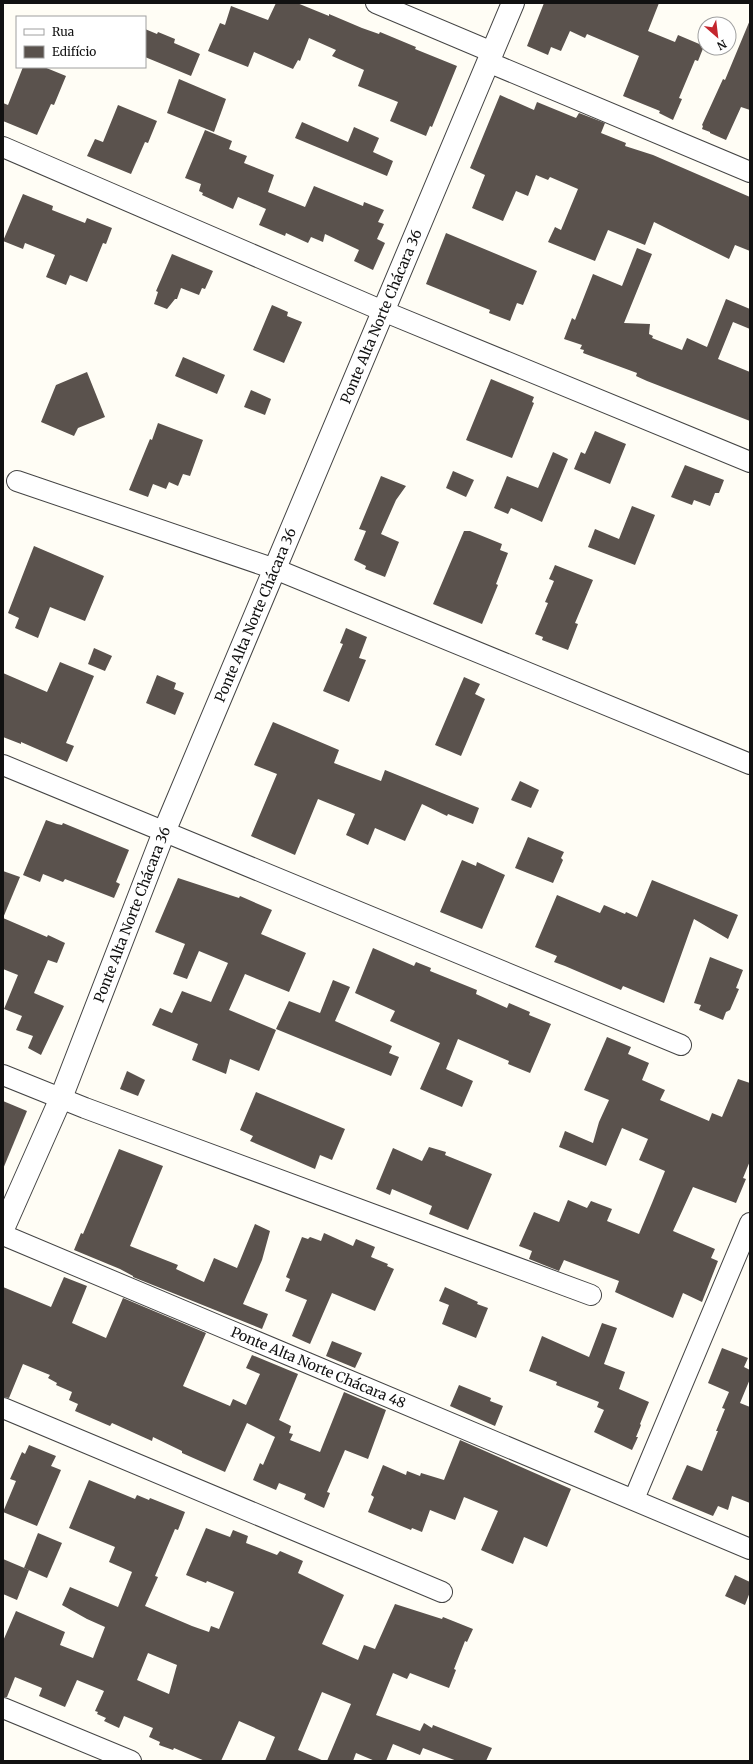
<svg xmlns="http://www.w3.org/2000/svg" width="753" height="1764" viewBox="0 0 753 1764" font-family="Merriweather,serif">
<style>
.building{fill:#5a524d;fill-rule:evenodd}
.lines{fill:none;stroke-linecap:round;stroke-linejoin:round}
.minor-casing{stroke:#444;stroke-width:22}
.tertiary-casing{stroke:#444;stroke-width:24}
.minor{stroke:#fff;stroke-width:20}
.tertiary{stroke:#fff;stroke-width:22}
.labels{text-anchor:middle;stroke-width:4;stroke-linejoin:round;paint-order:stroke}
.street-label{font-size:14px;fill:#111;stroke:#fff}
</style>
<rect width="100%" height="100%" fill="#fffdf5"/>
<!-- building -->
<g class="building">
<path d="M276,3H297L329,16V14L362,28L379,34L380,32L416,47L415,49L457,66L432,127L430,126L426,136L390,121L398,102L358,86L364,70L332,56L336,50L309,38L300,61L298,60L293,69L254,52L248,67L208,51L220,23L225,25L231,6L268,20Z"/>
<path d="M544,3H659L648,31L675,42L678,35L704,46L698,61L695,60L679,98L682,99L673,120L659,113L660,111L623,96L639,56L587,34L585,38L570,31L561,51L551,47L548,55L527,46Z"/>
<path d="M750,20V110L741,107L726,140L710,133V132L702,129L703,126L702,125L723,79L725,80Z"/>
<path d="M145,29L157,34L158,32L175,39L174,43L200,54L191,76L145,57Z"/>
<path d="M23,67H44L66,76L54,105L51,104L37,135L3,121V103L8,105Z"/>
<path d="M179,79L226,99L214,132L167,113Z"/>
<path d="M500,95L534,110L537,102L576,118L579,113L605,123L601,133L626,143L625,146L653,155L750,197V251L735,245L729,259L654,222L645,245L608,230L595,261L548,242L555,227L561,230L578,189L550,177L548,180L536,175L528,196L516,191L503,221L472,208L485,175L470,168Z"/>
<path d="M118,105L157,121L148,143L145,142L131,174L87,156L95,139L103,142Z"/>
<path d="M302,122L348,142L354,127L379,138L373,152L393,161L387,176L295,138Z"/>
<path d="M205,130L232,141L229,149L247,156L244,163L274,175L268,192L305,207L314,186L363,206L364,202L384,210L378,222L384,224L377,239L385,243L373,270L354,261L359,250L325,234L323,242L311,237L308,243L286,233L285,236L259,225L266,209L238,197L233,209L202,195L203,193L199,191L201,184L185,178Z"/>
<path d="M23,194L53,206L52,210L85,223L87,218L112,228L106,244L103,243L87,282L70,275L66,285L46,277L55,255L25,243L23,249L3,241Z"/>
<path d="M446,233L537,271L523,305L517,303L510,321L489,313L490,310L426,284Z"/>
<path d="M637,248L652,254L624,323L650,324L649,334L653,336L652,338L682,350L687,338L707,347L726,299L750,309V329L733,322L718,359L750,372V421L647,381L636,376L637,373L583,353L584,350L580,349L582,345L564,339L572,318L575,320L593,274L622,286Z"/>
<path d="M172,254L213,271L205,289L202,288L199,295L181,288L177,299H175L167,309L154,304L158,292L156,291Z"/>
<path d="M272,305L288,312L287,316L302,322L284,363L253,350Z"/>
<path d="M183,357L225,375L217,394L175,376Z"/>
<path d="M87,372L105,417L78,428L74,436L41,422L56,385Z"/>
<path d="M491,379L534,397L532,402L534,403L512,458L466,440Z"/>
<path d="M251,390L271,399L265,415L244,407Z"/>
<path d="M158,423L203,440L190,476L183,474L178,486L169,482L166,489L153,484L148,497L129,490L150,439L152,440Z"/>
<path d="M595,431L626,444L610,484L574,469L581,452L585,454Z"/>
<path d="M553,452L568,459L542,522L511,508L508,514L494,508L507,476L538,488Z"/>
<path d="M685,465L724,480L719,493H715L710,506L694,500L692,505L671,497Z"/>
<path d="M453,471L474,480L466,497L446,488Z"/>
<path d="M381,476L406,486L396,500L381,534L399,542L385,577L365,569L366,566L354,560L366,531L359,529Z"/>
<path d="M632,506L655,515L635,565L588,547L595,529L619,539Z"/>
<path d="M464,531H470L502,544L500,550L508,553L496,584L498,585L482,624L433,604Z"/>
<path d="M34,546L104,576L85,621L50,607L38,638L15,628L19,618L8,613Z"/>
<path d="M555,565L593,580L575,623L578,624L568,650L542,640L543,637L535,634L548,603L545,602L554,581L549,579Z"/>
<path d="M346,628L367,637L359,658L366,660L349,702L323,691L343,644L340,643Z"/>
<path d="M94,648L112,656L105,671L88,664Z"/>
<path d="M60,662L94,676L66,743L74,746L67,762L21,742V744L3,737V673L47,692Z"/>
<path d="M157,675L176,683L174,689L184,693L175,715L146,703Z"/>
<path d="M464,677L480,684L475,694L485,699L461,756L435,745Z"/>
<path d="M273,722L339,750L334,763L381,781L385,770L479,808L473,824L448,814L447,816L422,804L405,841L375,828L368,845L346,835L355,814L318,799L295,855L251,836L277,774L254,765Z"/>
<path d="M520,781L539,790L531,808L511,800Z"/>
<path d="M46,820L57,824L62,825L63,823L129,850L116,882L120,884L114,898L65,879L63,882L43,874L40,882L23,875Z"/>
<path d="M528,837L564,852L561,858L563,860L553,883L515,868Z"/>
<path d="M462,860L476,866L477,862L505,875L482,929L440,912Z"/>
<path d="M3,871L20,877L3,918Z"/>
<path d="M178,878L239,898L240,896L272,910L261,934L306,953L289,992L245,974L229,1010L276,1030L259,1071L230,1059L226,1074L192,1060L198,1044L152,1025L160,1008L172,1013L182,991L211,1002L228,963L199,951L187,979L173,974L185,944L155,932Z"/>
<path d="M652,880L738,915L728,939L694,919L664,1003L623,986L621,990L565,966L554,962L557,956L535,947L557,895L600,913L604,905L625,914L626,912L637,917Z"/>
<path d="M3,918L47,937L48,935L65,943L57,963L48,960L34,993L64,1006L41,1055L28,1048L33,1036L16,1030L22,1016L4,1009L18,975L3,969Z"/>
<path d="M373,948L414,966L416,962L431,968L430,971L477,990L476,994L507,1008L509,1003L530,1012L529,1015L551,1024L530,1073L508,1064L509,1061L458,1039L446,1069L473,1081L462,1107L420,1089L440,1043L390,1021L395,1011L355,993Z"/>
<path d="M710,957L743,970L736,988L739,989L730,1010L726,1012L723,1020L699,1010L701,1005L694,1003Z"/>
<path d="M333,980L350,987L335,1021L392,1046L389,1053L399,1057L391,1076L276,1029L289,1001L320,1013Z"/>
<path d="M607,1037L631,1047L628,1054L649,1063L642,1080L665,1090L660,1100L709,1121L712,1113L722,1117L738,1079L750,1083V1161L743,1178L746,1179L736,1203L693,1187L673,1231L715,1249L711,1258L718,1261L702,1302L683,1293L673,1318L615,1292L619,1281L564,1260L559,1271L529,1259L532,1251L519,1246L534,1212L559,1222L568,1200L587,1208L591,1201L612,1209L607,1221L639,1234L652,1203L665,1171L639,1160L648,1139L622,1128L606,1166L559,1147L565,1131L593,1143L599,1122L609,1100L584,1090Z"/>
<path d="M127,1071L145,1080L138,1096L120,1089Z"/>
<path d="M256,1092L345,1129L332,1160L320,1155L315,1169L250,1141L253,1136L240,1130Z"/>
<path d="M3,1101L27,1111L3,1169Z"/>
<path d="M429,1147L446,1152L445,1155L492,1174L468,1230L429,1214L432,1206L392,1189L390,1195L376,1189L393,1148L422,1161Z"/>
<path d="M119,1149L163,1166L130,1246L178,1265L176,1269L204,1282L214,1258L237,1268L255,1224L270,1231L262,1260L243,1304L268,1314L262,1329L133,1277V1276L120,1269L74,1250L81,1233L83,1234Z"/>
<path d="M324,1233L353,1246L356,1239L375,1247L371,1257L388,1264L387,1266L394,1269L375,1311L332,1293L310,1344L292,1336L307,1300L285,1291L290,1279L286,1277L302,1237L308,1239L310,1237L321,1241Z"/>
<path d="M64,1277L87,1286L72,1323L106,1338L123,1298L206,1333L183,1386L230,1406L233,1399L246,1405L260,1374L246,1368L252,1355L298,1374L279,1420L291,1426L289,1433L293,1434L290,1440L320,1452L344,1392L386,1410L368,1459L345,1450L327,1492L330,1493L324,1508L304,1499L306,1494L279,1483L276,1490L253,1480L260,1463L263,1465L275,1437L247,1423L225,1472L182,1453V1451L153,1437L152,1441L112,1423L110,1426L75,1411L78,1404L69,1400L72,1392L56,1385L57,1383L48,1378L50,1375L23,1364L9,1398L3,1397V1287L51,1307Z"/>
<path d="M445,1287L478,1302L477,1304L488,1308L476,1338L442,1324L449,1305L439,1301Z"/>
<path d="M602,1323L617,1328L604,1364L625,1372L619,1389L649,1402L640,1424L641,1425L636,1437H638L632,1450L594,1432L604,1410L597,1407L599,1402L556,1385L557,1382L529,1371L542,1336L589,1357Z"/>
<path d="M332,1341L362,1353L355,1368L326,1356Z"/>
<path d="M722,1348L748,1358L744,1367L750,1370V1379L740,1403L750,1407V1503L732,1496L728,1510L718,1506L713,1516L672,1499L687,1465L702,1471L718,1431H716L725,1409L722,1408L729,1392L708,1383Z"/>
<path d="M459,1385L491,1398L490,1401L503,1406L495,1426L450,1406Z"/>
<path d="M460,1440L571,1489L547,1547L524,1537L513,1564L481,1550L498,1511L464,1497L455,1520L430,1510L422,1532L412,1528L411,1530L368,1512L374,1497L371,1495L383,1465L406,1475L407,1471L420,1476L421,1473L444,1480Z"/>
<path d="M29,1445L56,1456L51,1466L61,1470L37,1526L3,1512L16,1481L10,1479L22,1452L25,1454Z"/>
<path d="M89,1480L135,1499L137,1495L149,1500L150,1498L185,1512L178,1530L175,1529L155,1576L158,1577L145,1606L192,1626L209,1632L211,1626L219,1629L234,1592L207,1581L206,1583L186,1575L206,1528L230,1537L233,1530L248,1536L246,1543L277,1555L280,1551L303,1561L298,1573L344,1595L322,1644L358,1660L364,1645L375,1649L395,1604L442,1619L443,1617L473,1629L467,1642L465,1641L454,1669L456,1670L449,1688L410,1673L407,1679L393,1673L376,1715L420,1731L424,1723L432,1728L433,1725L492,1748L486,1761H457L423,1748L420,1755L393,1744L386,1761H375L356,1753L353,1761H327L351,1704L322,1692L298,1750L324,1761H265L275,1737L239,1721L221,1761H205L174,1748L173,1750L159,1745L160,1742L149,1737L153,1728L124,1716L119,1728L104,1721L106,1718L97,1714L98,1712L95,1711L104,1691L77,1680L65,1707L39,1696L42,1688L15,1677L7,1697H3V1641L16,1611L65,1632L60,1645L93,1658L105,1627L87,1619L62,1605L70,1587L118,1607L132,1572L109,1562L115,1547L69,1528ZM148,1653L177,1665L169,1694L137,1680Z"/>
<path d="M38,1533L62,1543L47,1578L24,1568Z"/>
<path d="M3,1559L29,1570L17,1600L3,1594Z"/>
<path d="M735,1575L750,1582V1592L745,1605L725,1596Z"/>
</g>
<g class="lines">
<defs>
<g id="minor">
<path d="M376,3L492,52"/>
<path d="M488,62L750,172"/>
<path d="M3,147L383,311L750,462"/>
<path d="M17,481L275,569L750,764"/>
<path d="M3,765L681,1045"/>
<path d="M3,1075L85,1108L591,1295"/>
<path id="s1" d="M3,1235L750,1549"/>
<path d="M3,1408L442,1592"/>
<path d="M634,1499L750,1223"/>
<path d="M3,1708L131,1761"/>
</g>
<g id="tertiary">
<path id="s2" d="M3,1229L61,1098L164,832L513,3"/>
</g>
</defs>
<!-- minor casing -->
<use href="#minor" class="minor-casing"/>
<!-- tertiary casing -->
<use href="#tertiary" class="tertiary-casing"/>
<!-- minor -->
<use href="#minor" class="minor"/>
<!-- tertiary -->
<use href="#tertiary" class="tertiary"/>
</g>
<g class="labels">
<!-- street labels -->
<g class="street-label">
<text dy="5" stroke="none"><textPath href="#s2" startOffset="988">Ponte Alta Norte Chácara 36</textPath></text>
<text dy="5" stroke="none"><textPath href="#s2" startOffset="664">Ponte Alta Norte Chácara 36</textPath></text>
<text dy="5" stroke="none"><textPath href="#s2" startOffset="340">Ponte Alta Norte Chácara 36</textPath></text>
<text dy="5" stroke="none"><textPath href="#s1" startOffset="342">Ponte Alta Norte Chácara 48</textPath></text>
</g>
</g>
<!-- border -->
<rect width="753" height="1764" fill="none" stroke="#111111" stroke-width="8"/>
<!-- legend -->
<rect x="16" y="16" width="130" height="52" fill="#ffffff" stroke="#a0a0a0"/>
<rect x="24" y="29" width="20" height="6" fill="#ffffff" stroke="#a0a0a0"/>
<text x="52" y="36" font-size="12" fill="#111111">Rua</text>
<rect x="24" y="46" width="20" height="12" fill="#5a524d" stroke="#a0a0a0"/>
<text x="52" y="56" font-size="12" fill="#111111">Edifício</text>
<!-- north arrow -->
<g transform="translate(717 36) rotate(152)"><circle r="19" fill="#ffffff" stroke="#a0a0a0"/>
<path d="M0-3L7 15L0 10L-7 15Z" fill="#c4262e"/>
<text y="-6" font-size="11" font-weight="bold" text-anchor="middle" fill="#111111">N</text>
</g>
</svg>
